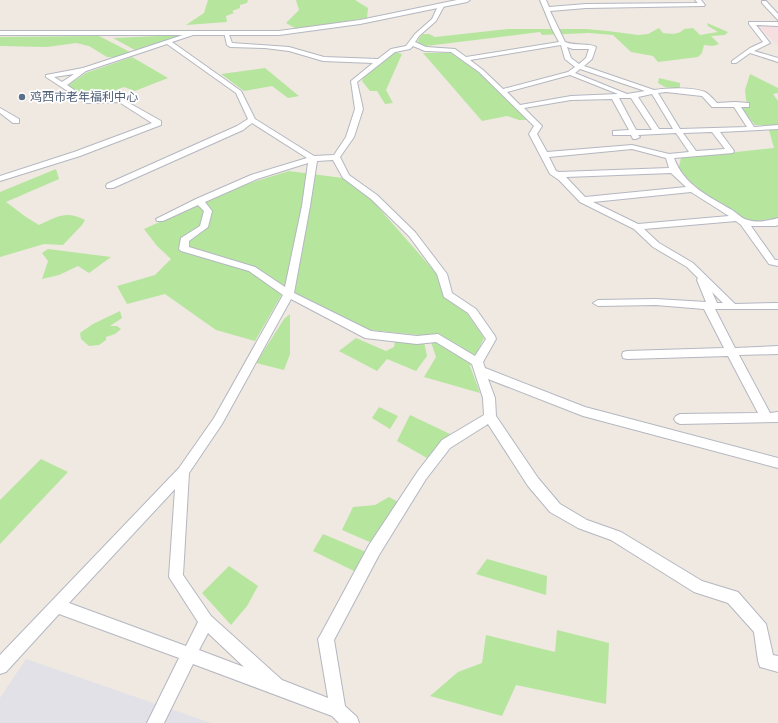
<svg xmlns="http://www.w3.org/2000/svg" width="778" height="723" viewBox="0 0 778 723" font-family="'PT Sans Narrow','Noto Sans SC',sans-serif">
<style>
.industrial{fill:#e3e1e8}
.medical{fill:#f5dfe0}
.green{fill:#b6e59e}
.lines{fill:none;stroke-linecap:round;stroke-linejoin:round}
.minor-casing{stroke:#b4b7c1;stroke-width:2}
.tertiary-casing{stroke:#b4b7c1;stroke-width:2}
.minor{fill:#fff;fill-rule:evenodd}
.tertiary{fill:#fff;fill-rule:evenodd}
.service-dot{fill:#5c6f8a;stroke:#fff;stroke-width:1.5}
.labels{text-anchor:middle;stroke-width:3.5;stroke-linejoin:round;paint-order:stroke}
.far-service-label{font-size:12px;fill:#4e5e75;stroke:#fff;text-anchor:start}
</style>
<rect width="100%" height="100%" fill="#efe9e1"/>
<!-- industrial -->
<path class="industrial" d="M26,659L211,723H0V698Z"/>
<!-- medical -->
<path class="medical" d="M778,25V45L757,26Z"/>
<!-- green -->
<g class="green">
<path d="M208,0H248L247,3L240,5V8L232,11L234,13L226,16L227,22L186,25L204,13Z"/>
<path d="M296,0H355L368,8L367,18L297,29L286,23L299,10Z"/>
<path d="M707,23L728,32L725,35L711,36L719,44L713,46L704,45L702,53L698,57L658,62L653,56L631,52L613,35L589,33L542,35L540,32L426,46L417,43L419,38L423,34H429L435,37L508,29H586L608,31L638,35L648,34L659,28L663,33C671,34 679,35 684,29L693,28L700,35L718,32L708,26Z"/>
<path d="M183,35L135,50L113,38Z"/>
<path d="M99,36L130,52L116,57H107L89,46L76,43L47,47L0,46V37Z"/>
<path d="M395,52L402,54L386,90L393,103L385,104L377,91H370L362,81L363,78Z"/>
<path d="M423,53H451L477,71L527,120H519L507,116L482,121Z"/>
<path d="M132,57L168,78L135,91L124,87L90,100L67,86L86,73Z"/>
<path d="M265,68L299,96L288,98L272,86L244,91L221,74Z"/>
<path d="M750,74L778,88V93L773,94L778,101V125H755L739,106H747L745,90Z"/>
<path d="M659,78L680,83V89L665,87L658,83Z"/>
<path d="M769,130H778V218L749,222L701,191L678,170L681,158L774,148Z"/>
<path d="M56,169L59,179L6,202L26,217L39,225C57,217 66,210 85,220L82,225L63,245L44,244L0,257V192Z"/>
<path d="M289,171L343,178L370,198L436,273L447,299L466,312L484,338L470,366L480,393L424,377L436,357L429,336L370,330L282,294L255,341L216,330L165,294L127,304L117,286L155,275L171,259L157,246L144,229L240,186Z"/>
<path d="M48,249L111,257L89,273L78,266L59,275L42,279L48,261L42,253Z"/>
<path d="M120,311L122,318L110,326H117L121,329L115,334L106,337V340L99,345L89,346L81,339L80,333L93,324Z"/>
<path d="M290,314V354L284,370L256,363L284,319Z"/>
<path d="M356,338L386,351L394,347L395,341L424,342L427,356L416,371L387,359L377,371L339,351Z"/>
<path d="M379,407L398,416L390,429L372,418Z"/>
<path d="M410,415L450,434L427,458L397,441Z"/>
<path d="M41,459L68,472L0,544V500Z"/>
<path d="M389,497L398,502L372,543L342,530L353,507L375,505Z"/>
<path d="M323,534L366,552L356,572L313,551Z"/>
<path d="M487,559L547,576L546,595L476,574Z"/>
<path d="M229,566L258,586L247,606L231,625L202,593Z"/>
<path d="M557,630L609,643L606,704L516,685L502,716L430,696L458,672L482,663L486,635L555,652Z"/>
</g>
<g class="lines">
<defs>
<g id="minor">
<path d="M540,0H546L549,7L586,4L698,3L695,0H701L705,5L704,6L586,8L550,11L565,42C575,46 590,43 596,47L592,59L584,66L654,90C668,88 692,87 705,92C709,94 714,100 717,103L735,102L749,103V107H741L754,127L778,125V129L720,132L734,151L733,153L674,158C684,185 708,196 732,210C737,213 742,219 748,220C758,223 768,221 778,218V225L776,226H751L775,260H778V266L769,264L741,225L736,221L644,229L659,243L693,263L735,304L778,303V309H715L735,348L778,346V354L739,355L770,413L778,412V422L680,424L676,422L674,419L676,416L680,414L758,413L728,356L627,359L623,358L622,355L623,352L627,351L724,348L704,309L656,305L598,306L593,303L598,300L656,299L706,302L697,280L698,278L687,267L653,247L634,229L580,202L559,180L550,174L529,134L534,126L479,72L451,52L425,51L413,46L410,49L395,52L357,82L363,109L354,137L340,157L349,175L377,195L415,232L447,274L452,293L476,309L495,336L496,339L483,362L485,368L585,407L778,458V468L583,416L488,379L495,398L496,416L538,478L560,504L587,520L621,532L702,581L738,592L766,624L773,655L778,656V672L760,667L758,661L754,632L728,603L694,592L611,540L578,528L550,512L528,486L488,424L450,448L426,479L379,555L334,640L345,706L357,717L359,723H339L332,716L193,664L164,723H147L179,658L59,614L6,672L0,674V655L179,468L214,418L283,295L249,271L181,251L179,249L181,238L200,226L204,211L198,205L163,221H157L156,219L196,199L251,175L307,158L252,123L243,130L113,188H107L106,186L107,184L237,126L248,119L236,93L167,44L86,71L67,85L89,100L122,99L161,121V125L80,156L0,181V176L74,152L152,123L119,102L86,103L46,77V75L83,68L195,31H199V33L172,42L241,91L255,119L314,156L334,155L346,137L355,109L351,81L373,63L323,61L289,51L265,48L230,47L227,45L224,32H228L232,43L289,47L324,57L378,59L391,49L406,46L415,34L432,19L438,6L441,4L444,6L436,21L419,36L415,42L426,47L455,49L466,57L559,42L552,29ZM561,45L565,59L575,67L568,72L503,89L483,70L470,60ZM567,47L573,49H589L586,58L579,64L571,58ZM580,69L645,91L627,94L575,73ZM74,74L62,82L54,77ZM570,75L618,94L571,96L520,105L507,92ZM666,92L702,96L712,107H734L747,127L680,129L658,93ZM652,94L673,129H659L638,97ZM619,98H631L652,130H636ZM612,99L629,130L613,131V135H631L633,139H636L640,137L638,135L676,133L689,152L669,154L632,145L547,152L537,134L542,126L524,108L571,100ZM712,132L725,149L696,151L683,133ZM632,149L666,158L669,168L559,172L556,171L549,157ZM333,160L343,178L371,199L409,236L437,274L444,297L468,313L486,339L475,356L438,334L417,336L371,331L294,293L310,206L317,161ZM308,163L302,206L285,287L255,267L189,247V241L208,227L212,211L205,202L257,179ZM671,173L686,187L585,197L566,177ZM691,192L729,216L638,224L593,202ZM712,292L723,303H717ZM291,299L365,338L417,344L436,342L472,364L483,398L484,415L442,440L418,471L369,545L321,634L318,639L328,698L282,680L211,616L183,575L189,473L222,424ZM175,489L169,577L198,622L186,646L69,603ZM208,633L244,667L199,650Z"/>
<path d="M762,1H766L778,14V20L762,3Z"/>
<path d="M749,22H778V26L756,25L770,43L754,51L778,58V62L750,53L736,63H732V61L750,48L763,42L749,24Z"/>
<path d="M0,108L19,119V123H13L0,113Z"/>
</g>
<path id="tertiary" d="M457,0H470L467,2L360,24L279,35H0V31H279L360,20Z"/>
</defs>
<!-- minor casing -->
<use href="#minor" class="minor-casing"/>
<!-- tertiary casing -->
<use href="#tertiary" class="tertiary-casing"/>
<!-- minor -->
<use href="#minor" class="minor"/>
<!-- tertiary -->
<use href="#tertiary" class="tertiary"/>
</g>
<!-- markers -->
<circle class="service-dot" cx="22" cy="97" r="4"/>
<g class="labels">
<!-- far-service labels -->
<g class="far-service-label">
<text x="30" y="101">鸡西市老年福利中心</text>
</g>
</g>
</svg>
